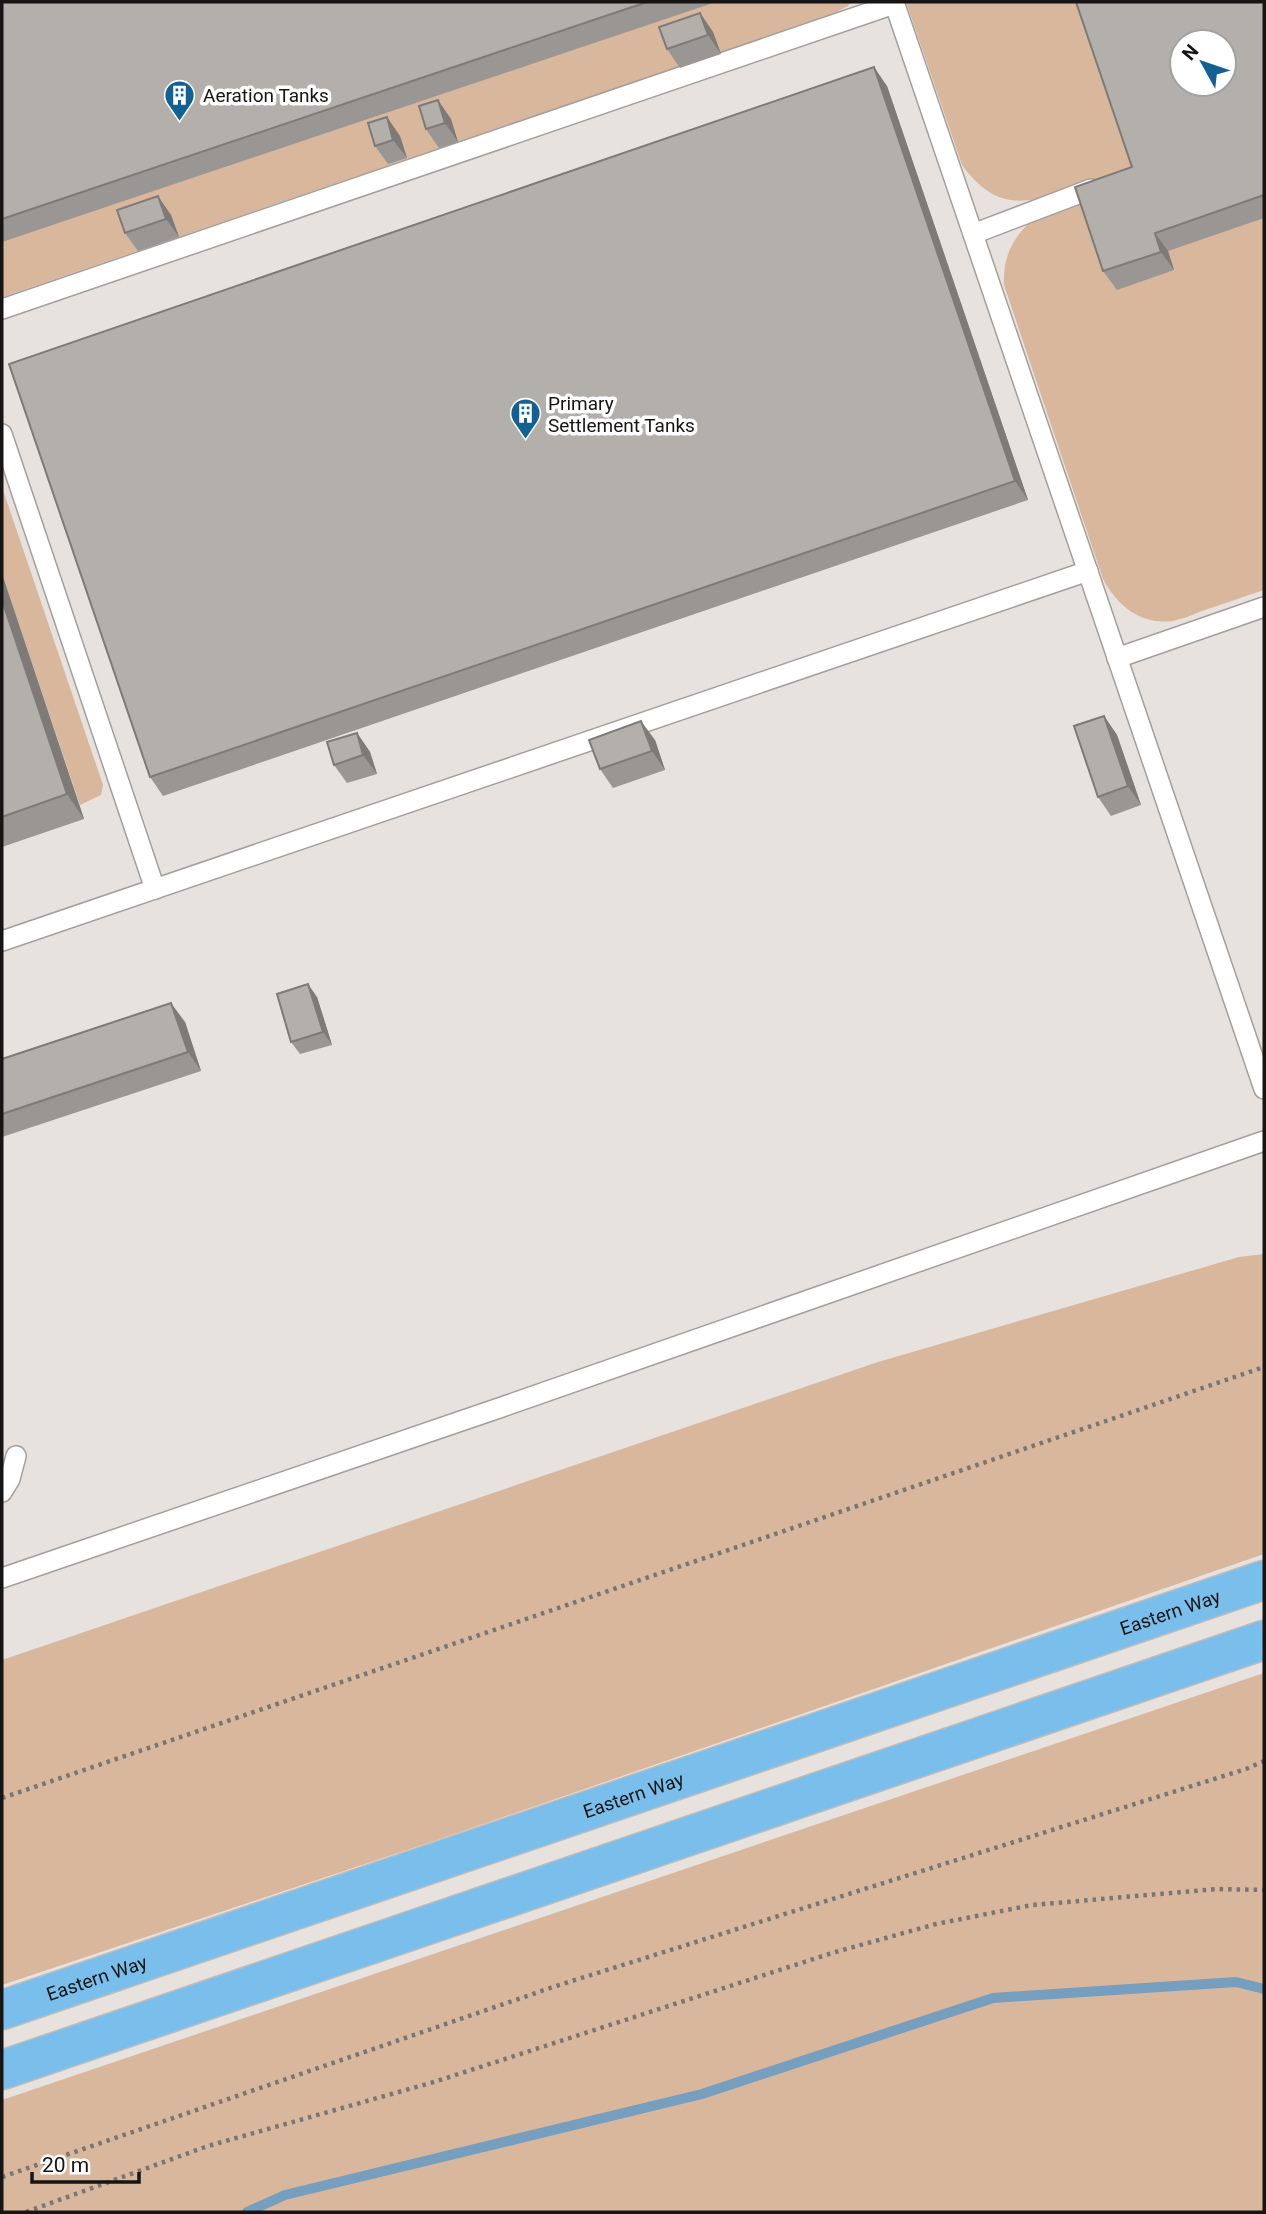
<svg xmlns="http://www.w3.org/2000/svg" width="1266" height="2214" viewBox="0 0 1266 2214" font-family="Roboto,sans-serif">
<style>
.green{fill:#d9b79d;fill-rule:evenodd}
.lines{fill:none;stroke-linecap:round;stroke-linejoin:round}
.stream{stroke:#759ebf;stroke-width:10}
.lane-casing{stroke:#a49f9b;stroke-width:22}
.primary-casing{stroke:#bebdbd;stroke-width:41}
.path{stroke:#797573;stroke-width:4.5;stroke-dasharray:3.5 5;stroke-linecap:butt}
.lane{stroke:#fff;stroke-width:19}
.primary{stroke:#7abfeb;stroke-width:38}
.wall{fill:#9a9693}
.shaded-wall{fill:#7d7a78}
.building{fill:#b3afab;stroke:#7d7a78;stroke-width:2;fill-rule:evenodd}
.labels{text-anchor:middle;stroke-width:7;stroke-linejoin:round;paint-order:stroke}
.poi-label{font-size:19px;fill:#171514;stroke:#fff;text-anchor:start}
.street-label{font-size:19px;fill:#171514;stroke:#fff}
</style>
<rect width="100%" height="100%" fill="#e7e2de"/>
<!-- green -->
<g class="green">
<path d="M2,2H851L848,6L829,16L2,297Z"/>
<path d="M906,2H1264V590C1245,596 1227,603 1208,609C1196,613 1184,619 1172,621C1140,625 1117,605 1103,579L1004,285C1003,260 1010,242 1028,224L1092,180C1038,199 1003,221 962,165ZM1182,42H1224V84H1182Z"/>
<path d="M2,487L103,785L101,795L80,805L2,574Z"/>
<path d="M1264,1254V1554L443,1838L2,1985V1660L878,1362L1239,1257Z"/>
<path d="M1264,1673V2212H2V2100Z"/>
</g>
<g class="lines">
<!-- stream -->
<path class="stream" d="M247,2212L285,2195L702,2094L993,1998L1236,1982L1264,1989"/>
<defs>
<g id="lane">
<path d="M894,2L1264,1089"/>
<path d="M973,234L1091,189"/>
<path d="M2,309L894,4"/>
<path d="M2,434L155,889"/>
<path d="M1117,658L1264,607"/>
<path d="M2,941L1088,571"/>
<path d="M2,1492L10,1479L16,1456"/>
<path d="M2,1578L502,1407L1264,1141"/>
</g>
<g id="primary">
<path id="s1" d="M2,2010L1264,1580"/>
<path d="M2,2070L1264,1640"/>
</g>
</defs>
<!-- lane casing -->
<use href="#lane" class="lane-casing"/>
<!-- primary casing -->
<use href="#primary" class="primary-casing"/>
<!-- path -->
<g class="path">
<path d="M2,1798L1264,1367"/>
<path d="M2,2177L556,1986L1246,1769L1264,1761"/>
<path d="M26,2212L208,2146L434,2082L832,1953L936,1924L1032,1905L1217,1889L1264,1890"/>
</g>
<!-- lane -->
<use href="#lane" class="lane"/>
<!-- primary -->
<use href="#primary" class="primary"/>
</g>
<!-- wall -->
<g class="wall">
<path d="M2,2H716L2,242Z"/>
<path d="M1264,2V218L1168,251L1174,270L1117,290L1103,271L1132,167Z"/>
<path d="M700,13L713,32L721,54L680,68L667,49Z"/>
<path d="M887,86L1028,500L163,796L150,777Z"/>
<path d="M451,119L458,142L439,148L426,129Z"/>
<path d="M400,136L407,158L388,164L375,146Z"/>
<path d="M171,215L179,237L138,251L125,233Z"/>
<path d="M2,574L84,819L2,847Z"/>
<path d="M1104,716L1117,735L1141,805L1111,816L1098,797Z"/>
<path d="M357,733L370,752L377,774L347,783L334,765Z"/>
<path d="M655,740L665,770L613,788L600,769Z"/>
<path d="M317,997L332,1045L300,1054L291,1042Z"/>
<path d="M185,1022L201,1071L2,1137V1059Z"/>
</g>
<!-- shaded-wall -->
<g class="shaded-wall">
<path d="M700,13L713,32L721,54L708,35Z"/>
<path d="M874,67L887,86L1028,500L1015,481Z"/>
<path d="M438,100L451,119L458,142L445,123Z"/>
<path d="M387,117L400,136L407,158L393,140Z"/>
<path d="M158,196L171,215L179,237L166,219Z"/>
<path d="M1155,233L1168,251L1174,270L1161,252Z"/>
<path d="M2,574L84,819L67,794L2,600Z"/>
<path d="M1104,716L1117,735L1141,805L1128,786Z"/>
<path d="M641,721L655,740L665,770L652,751Z"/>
<path d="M357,733L370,752L377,774L363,755Z"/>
<path d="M308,984L317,997L332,1045L323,1032Z"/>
<path d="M171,1003L185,1022L201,1071L188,1052Z"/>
</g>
<!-- building -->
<g class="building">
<path d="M2,2H647L2,219Z"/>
<path d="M1076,2H1264V195L1155,233L1161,252L1103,271L1075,187L1132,167ZM1182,42H1224V84H1182Z"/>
<path d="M700,13L708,35L667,49L659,27Z"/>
<path d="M874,67L1015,481L150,777L9,364Z"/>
<path d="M438,100L445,123L426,129L419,106Z"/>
<path d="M387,117L393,140L375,146L368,123Z"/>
<path d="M158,196L166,219L125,233L117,210Z"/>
<path d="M2,600L67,794L2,817Z"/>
<path d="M1104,716L1128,786L1098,797L1074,726Z"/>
<path d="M641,721L652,751L600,769L589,740Z"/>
<path d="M357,733L363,755L334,765L327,742Z"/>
<path d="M308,984L323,1032L291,1042L277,994Z"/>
<path d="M171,1003L188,1052L2,1114V1059Z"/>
</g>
<!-- icons -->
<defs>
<symbol id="building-pin" viewBox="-11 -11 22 30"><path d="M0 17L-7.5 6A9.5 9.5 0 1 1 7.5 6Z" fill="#136194" stroke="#fff"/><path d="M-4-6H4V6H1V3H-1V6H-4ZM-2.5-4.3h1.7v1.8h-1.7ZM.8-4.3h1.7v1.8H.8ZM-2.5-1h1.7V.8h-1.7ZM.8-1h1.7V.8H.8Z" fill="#fff"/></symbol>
</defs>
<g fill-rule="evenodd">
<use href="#building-pin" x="162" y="78" width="35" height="47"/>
<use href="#building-pin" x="508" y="396" width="35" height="47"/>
</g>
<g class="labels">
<!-- poi labels -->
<g class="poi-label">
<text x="203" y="102">Aeration Tanks</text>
<text x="548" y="410">Primary<tspan x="548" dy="22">Settlement Tanks</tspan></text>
</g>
<!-- street labels -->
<g class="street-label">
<text dy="7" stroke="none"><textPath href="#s1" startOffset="1234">Eastern Way</textPath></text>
<text dy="7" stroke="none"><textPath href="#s1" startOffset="667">Eastern Way</textPath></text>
<text dy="7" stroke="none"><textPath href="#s1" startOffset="100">Eastern Way</textPath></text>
</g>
</g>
<!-- border -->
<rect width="1266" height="2214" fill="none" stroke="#171514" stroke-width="7"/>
<!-- north arrow -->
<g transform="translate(1203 63) rotate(310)"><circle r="33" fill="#ffffff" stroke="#a2a1a1" stroke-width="2"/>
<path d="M0-5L12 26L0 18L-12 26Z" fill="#136194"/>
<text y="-10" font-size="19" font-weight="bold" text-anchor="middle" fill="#171514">N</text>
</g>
<!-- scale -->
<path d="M32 2172v10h107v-10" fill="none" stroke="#171514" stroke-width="3.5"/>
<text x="42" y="2172" font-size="21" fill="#171514" stroke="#ffffff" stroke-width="5" paint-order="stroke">20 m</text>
</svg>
